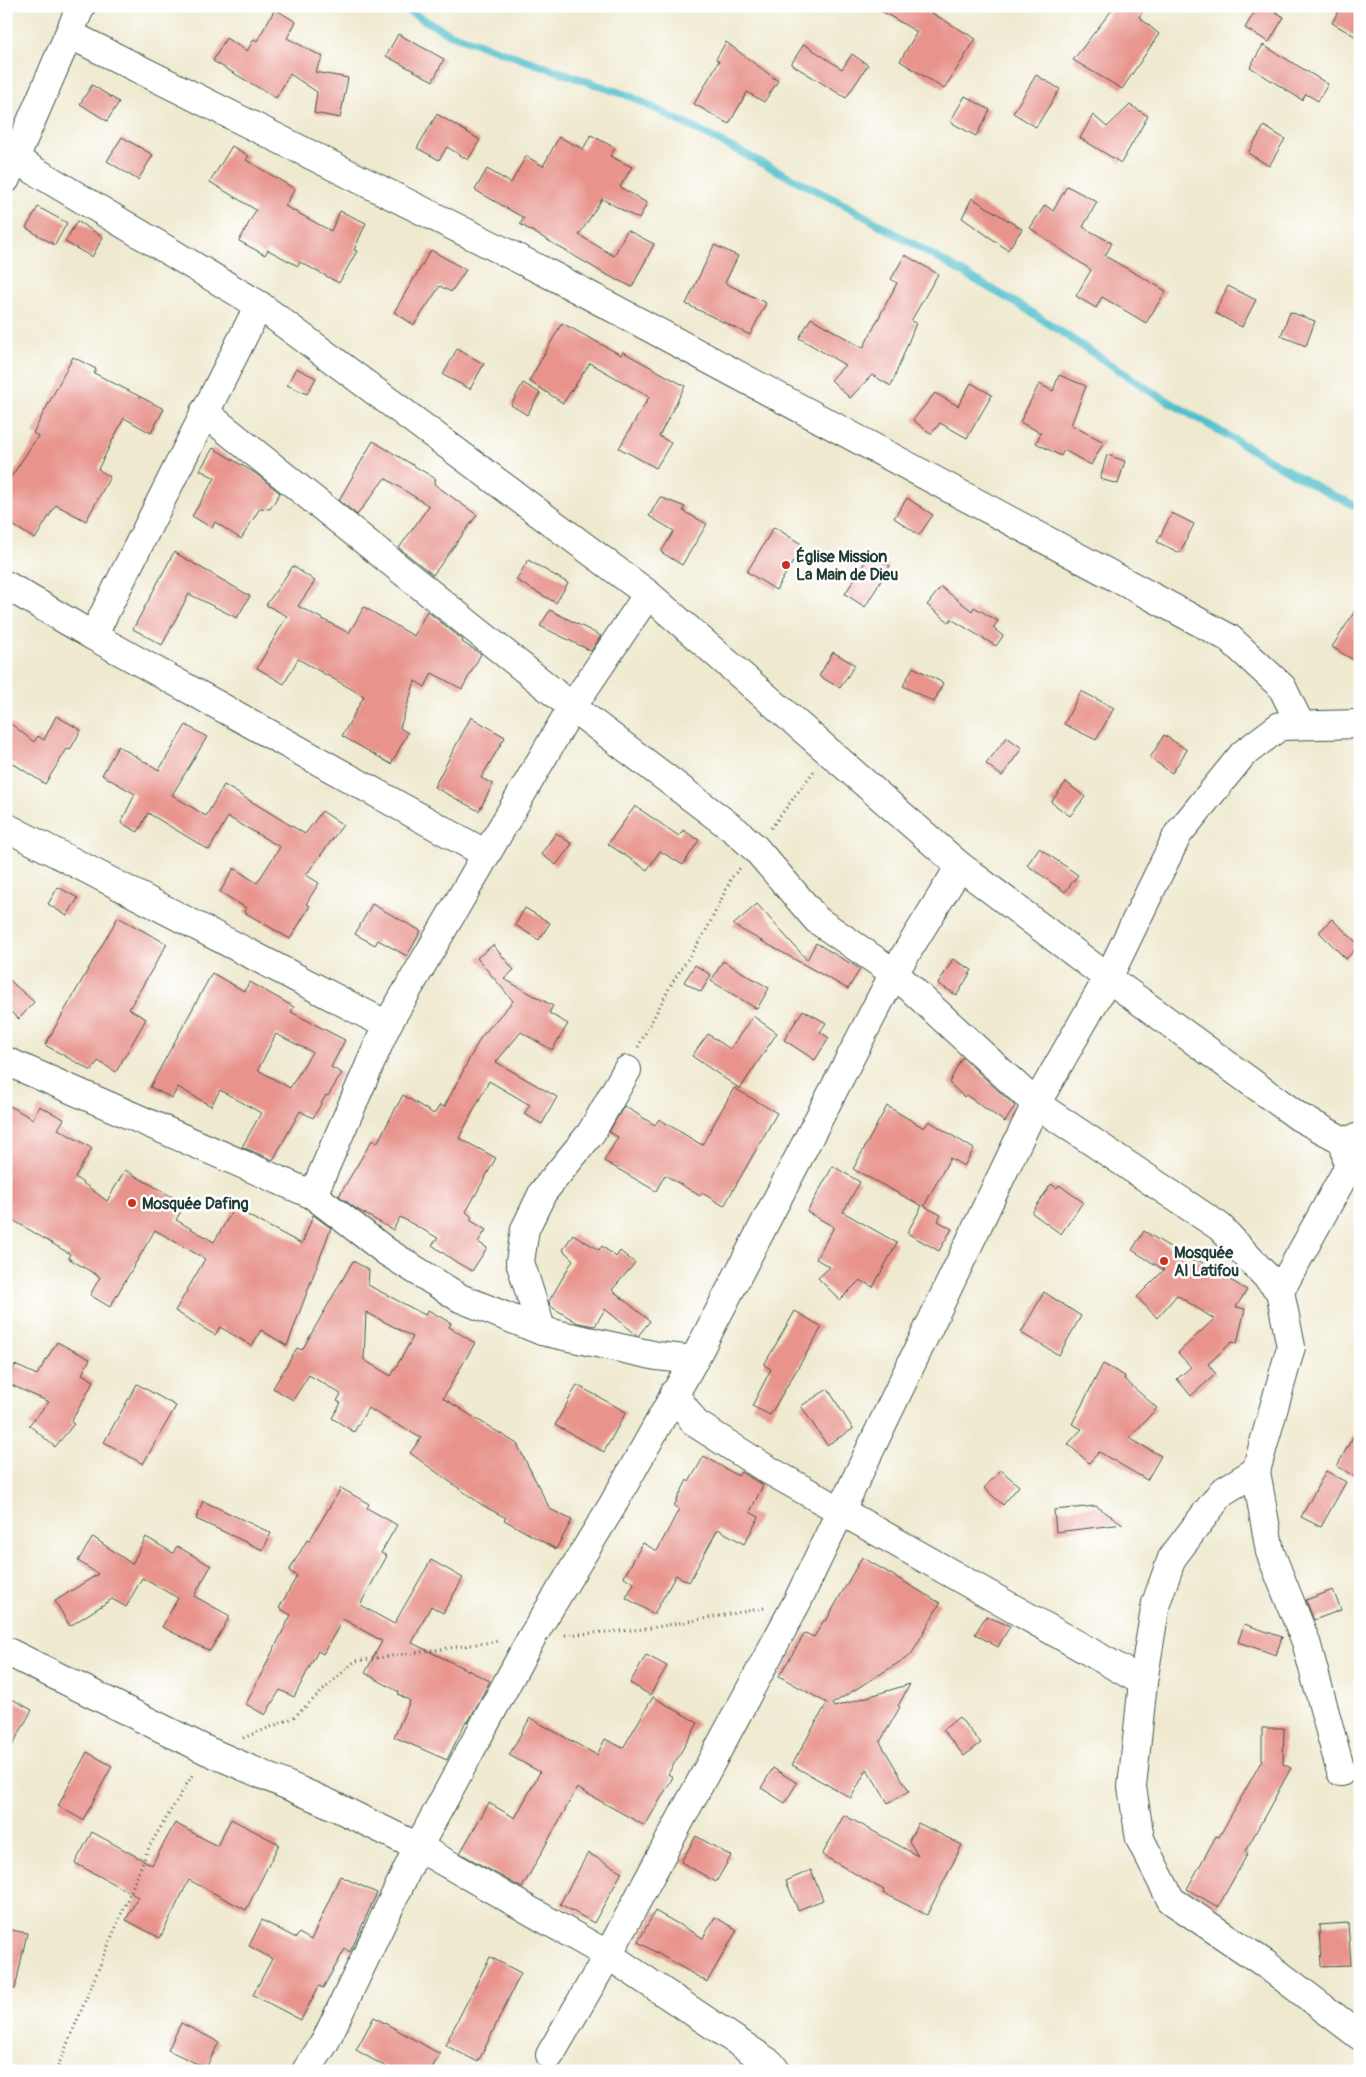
<svg xmlns="http://www.w3.org/2000/svg" width="1366" height="2077" viewBox="0 0 1366 2077" font-family="Pangolin,sans-serif">
<style>
.lines{fill:none;stroke-linecap:round;stroke-linejoin:round}
.stream{stroke:#53c0cd;stroke-width:8}
.building{fill:#e8948d;fill-rule:evenodd}
.minor-casing{stroke:#3e574b;stroke-width:30}
.path{stroke:#3e574b;stroke-width:3;stroke-dasharray:1 4;stroke-linecap:butt}
.minor{stroke:#fff;stroke-width:28}
.poi-dot{fill:#c8321e;stroke:#fff;stroke-width:2}
.labels{text-anchor:middle;stroke-width:5;stroke-linejoin:round;paint-order:stroke}
.poi-label{font-size:16px;font-weight:bold;fill:#1f3d34;stroke:#fff;text-anchor:start}
</style>
<rect width="100%" height="100%" fill="#fff"/>
<filter id="ink" filterUnits="userSpaceOnUse"><feTurbulence type="fractalNoise" baseFrequency=".02" numOctaves="2"/><feDisplacementMap in="SourceGraphic" scale="10" xChannelSelector="R" yChannelSelector="G"/><feConvolveMatrix kernelMatrix="1 2 1 2 8 2 1 2 1" color-interpolation-filters="sRGB"/></filter>
<filter id="wash" filterUnits="userSpaceOnUse"><feTurbulence type="fractalNoise" baseFrequency=".0096" numOctaves="4" result="noise"/><feDisplacementMap in="SourceGraphic" scale="20" xChannelSelector="R" yChannelSelector="G"/><feGaussianBlur stdDeviation="1.12" result="paint"/><feColorMatrix in="noise" values="0 0 0 0 0 0 0 0 0 0 0 0 0 0 0 0 0 1.4 0 .05"/><feComposite in="paint" operator="in"/></filter>
<g filter="url(#wash)">
<rect width="100%" height="100%" fill="#efe9cf"/>
<g class="lines">
<!-- stream -->
<path class="stream" d="M399,6L450,34L632,97L847,206L1028,310L1152,392L1320,489L1360,508"/>
</g>
<g id="blocks">
<!-- building -->
<g class="building">
<path d="M873,6H934L930,12L976,39L944,89L900,61L917,32Z"/>
<path d="M1115,6H1146L1139,17L1159,34L1122,89L1073,60Z"/>
<path d="M1258,6H1266L1284,17L1269,42L1245,28Z"/>
<path d="M1341,6H1360V39L1332,23Z"/>
<path d="M275,9L296,22L287,38L323,57L315,72L348,78L340,118L314,113L317,92L290,74L276,98L213,61L226,38L247,51L254,39L257,41Z"/>
<path d="M398,34L444,59L433,81L386,56Z"/>
<path d="M726,42L778,81L764,102L747,92L729,124L694,104L719,61L716,59Z"/>
<path d="M804,44L842,69L852,54L868,65L846,98L791,64Z"/>
<path d="M1263,45L1328,84L1318,101L1306,94L1302,100L1250,67Z"/>
<path d="M1036,75L1060,89L1036,127L1013,113Z"/>
<path d="M92,85L119,102L107,121L80,104Z"/>
<path d="M965,96L990,110L976,136L950,122Z"/>
<path d="M1130,105L1148,116L1121,163L1080,138L1093,115L1107,127Z"/>
<path d="M437,114L480,140L468,160L447,147L439,160L417,148Z"/>
<path d="M1264,126L1285,139L1269,166L1248,153Z"/>
<path d="M591,135L615,148L610,156L632,167L620,187L647,203L639,219L602,199L579,235L614,256L627,230L654,244L632,287L605,274L520,224L524,218L475,190L487,169L511,183L526,156L543,166L559,137L583,149Z"/>
<path d="M122,137L153,155L138,180L107,161Z"/>
<path d="M232,146L249,156L246,160L295,189L285,206L331,231L340,211L366,223L354,250L357,251L339,283L300,262L298,266L268,250L265,255L239,241L256,210L210,182Z"/>
<path d="M1067,186L1097,202L1083,227L1112,243L1105,256L1166,291L1146,323L1102,297L1096,308L1076,296L1091,270L1030,228L1045,205L1053,211Z"/>
<path d="M972,198L1022,229L1008,250L962,218Z"/>
<path d="M38,207L67,223L55,245L26,228Z"/>
<path d="M77,221L103,237L92,257L65,242Z"/>
<path d="M714,245L738,256L725,283L766,303L750,335L686,304Z"/>
<path d="M431,250L466,270L451,292L440,286L414,325L394,312Z"/>
<path d="M905,255L938,274L911,321L916,323L891,386L872,375L850,398L831,380L845,365L799,338L811,318L863,348L897,283L891,279Z"/>
<path d="M1228,286L1256,300L1242,327L1215,313Z"/>
<path d="M1290,312L1315,321L1306,346L1281,336Z"/>
<path d="M562,323L621,355L623,352L685,386L659,436L671,443L656,468L619,448L649,397L590,363L563,403L529,381Z"/>
<path d="M457,349L484,364L470,389L443,375Z"/>
<path d="M73,357L96,369L94,373L164,409L151,433L124,418L98,469L110,477L86,521L56,505L35,539L6,521V485L38,436L33,433Z"/>
<path d="M296,368L316,378L307,394L287,385Z"/>
<path d="M1059,375L1086,386L1071,425L1104,442L1091,465L1064,450L1061,456L1036,443L1041,433L1020,422L1039,384L1053,391Z"/>
<path d="M523,383L540,393L527,415L511,405Z"/>
<path d="M971,383L992,395L967,438L940,423L931,434L913,420L935,393L958,406Z"/>
<path d="M373,441L436,479L434,484L477,515L433,575L399,548L429,506L385,478L357,515L339,500Z"/>
<path d="M213,448L255,473L280,493L270,509L260,508L241,539L215,522L212,528L192,516L215,478L200,470Z"/>
<path d="M1107,455L1125,461L1118,484L1100,479Z"/>
<path d="M660,497L685,507L683,511L707,524L682,565L661,552L674,531L649,516Z"/>
<path d="M907,498L933,515L919,535L894,518Z"/>
<path d="M1172,513L1194,524L1180,553L1157,542Z"/>
<path d="M774,527L803,545L776,590L747,572Z"/>
<path d="M174,552L250,596L237,618L189,594L162,645L133,629Z"/>
<path d="M870,554L890,566L865,607L845,594Z"/>
<path d="M528,560L568,583L556,603L516,580Z"/>
<path d="M293,566L315,581L298,606L349,633L364,607L414,636L427,611L463,640L462,642L481,654L462,689L432,673L425,687L415,681L400,728L408,733L391,764L342,736L364,696L298,659L284,684L257,668L287,616L266,605Z"/>
<path d="M941,587L972,611L974,607L998,621L993,628L1003,636L996,646L951,619L949,622L927,605Z"/>
<path d="M1360,603V664L1332,647Z"/>
<path d="M550,610L601,636L591,651L540,626Z"/>
<path d="M833,652L855,665L840,688L819,676Z"/>
<path d="M913,667L943,683L934,702L903,686Z"/>
<path d="M1081,691L1114,708L1096,740L1064,724Z"/>
<path d="M56,716L81,730L70,750L67,749L45,784L6,759V720L34,742L38,736L44,740Z"/>
<path d="M471,717L505,737L481,778L493,784L479,811L434,787Z"/>
<path d="M186,725L207,737L172,795L206,816L224,785L305,834L322,811L343,825L306,875L319,883L306,904L310,906L290,939L244,912L246,908L220,892L234,868L257,883L280,847L228,817L209,850L148,813L138,832L121,823L135,794L102,775L118,746L159,770Z"/>
<path d="M1164,735L1187,750L1172,773L1150,758Z"/>
<path d="M1007,737L1022,748L1002,776L986,764Z"/>
<path d="M1066,782L1085,797L1070,816L1051,802Z"/>
<path d="M635,806L679,836L683,830L699,840L683,865L660,851L647,870L608,844Z"/>
<path d="M556,833L572,844L556,865L541,854Z"/>
<path d="M1039,848L1078,875L1065,892L1027,865Z"/>
<path d="M58,887L78,898L67,916L48,904Z"/>
<path d="M372,904L421,931L407,956L378,940L375,945L355,934Z"/>
<path d="M757,904L807,960L816,943L860,969L848,989L733,925Z"/>
<path d="M525,908L550,923L539,940L515,925Z"/>
<path d="M118,917L167,944L129,1009L146,1019L116,1072L98,1061L92,1071L45,1045Z"/>
<path d="M1332,919L1359,945L1346,959L1319,932Z"/>
<path d="M493,945L514,970L504,979L553,1006L549,1013L568,1024L552,1050L521,1032L496,1062L557,1097L542,1124L524,1114L530,1105L489,1081L459,1138L496,1158L466,1212L472,1217L470,1220L486,1230L478,1242L487,1248L472,1271L456,1262L432,1245L438,1238L400,1217L393,1230L355,1208L339,1196L372,1140L377,1143L403,1095L434,1114L440,1105L444,1107L481,1037L513,1001L477,958Z"/>
<path d="M953,959L972,970L957,995L938,984Z"/>
<path d="M723,961L769,988L757,1009L711,981Z"/>
<path d="M695,965L711,975L701,992L684,982Z"/>
<path d="M212,973L244,991L250,982L294,1007L291,1012L345,1040L331,1067L342,1073L328,1096L326,1095L313,1118L300,1111L273,1160L242,1147L261,1113L220,1090L211,1106L178,1087L172,1098L150,1087ZM276,1034L312,1052L290,1088L258,1070Z"/>
<path d="M6,977L34,1002L19,1019L6,1008Z"/>
<path d="M803,1010L826,1023L820,1032L829,1038L815,1060L784,1040Z"/>
<path d="M753,1016L777,1033L740,1089L692,1056L708,1034L730,1049Z"/>
<path d="M962,1057L1015,1106L1005,1122L966,1095L964,1097L949,1083Z"/>
<path d="M734,1088L777,1113L724,1206L702,1193L700,1196L665,1175L656,1191L604,1161L618,1137L609,1132L624,1106L655,1125L659,1119L702,1145Z"/>
<path d="M6,1104L33,1119L39,1106L64,1119L58,1129L92,1148L75,1177L107,1201L125,1170L185,1204L176,1220L214,1242L234,1208L302,1244L313,1215L331,1228L287,1346L261,1330L252,1346L220,1327L215,1335L175,1311L205,1259L155,1230L110,1307L90,1295L100,1277L68,1258L70,1254L6,1216Z"/>
<path d="M887,1106L924,1128L929,1121L974,1149L964,1166L950,1158L924,1206L941,1215L938,1221L952,1229L939,1251L907,1233L922,1206L853,1169Z"/>
<path d="M833,1166L860,1182L843,1212L897,1243L873,1287L860,1280L840,1300L818,1278L830,1267L816,1259L834,1227L807,1212Z"/>
<path d="M1051,1184L1057,1188L1059,1185L1083,1202L1061,1234L1032,1213Z"/>
<path d="M1144,1231L1194,1262L1196,1259L1247,1290L1236,1307L1245,1309L1237,1343L1232,1342L1208,1364L1216,1374L1191,1396L1177,1379L1191,1367L1178,1353L1214,1319L1177,1295L1157,1318L1137,1297L1164,1270L1132,1250Z"/>
<path d="M573,1234L599,1250L602,1246L616,1257L620,1251L635,1263L612,1290L650,1321L638,1336L605,1309L595,1326L578,1323L550,1306L549,1301L573,1260L563,1250Z"/>
<path d="M353,1261L369,1270L368,1285L425,1315L428,1310L451,1323L449,1327L475,1343L443,1398L517,1444L550,1509L572,1520L556,1549L504,1520L506,1518L482,1505L410,1453L421,1438L368,1408L354,1432L332,1418L341,1403L337,1401L341,1394L309,1375L293,1400L273,1388L297,1348L302,1350ZM366,1312L413,1337L391,1376L364,1360Z"/>
<path d="M1044,1292L1081,1316L1059,1355L1021,1333Z"/>
<path d="M795,1311L822,1327L770,1415L752,1406L771,1369L764,1365Z"/>
<path d="M57,1342L90,1359L82,1374L94,1381L71,1422L74,1424L55,1447L29,1425L49,1402L7,1383L15,1365L37,1375Z"/>
<path d="M1103,1364L1125,1376L1124,1379L1157,1408L1129,1438L1161,1456L1147,1480L1099,1452L1089,1463L1068,1444L1082,1429L1072,1424Z"/>
<path d="M137,1384L176,1406L143,1464L104,1442Z"/>
<path d="M577,1385L626,1412L604,1452L555,1425Z"/>
<path d="M828,1389L853,1429L827,1445L801,1406Z"/>
<path d="M1360,1424V1480L1337,1466Z"/>
<path d="M704,1456L738,1476L741,1472L763,1485L750,1512L759,1517L744,1544L718,1529L689,1582L676,1575L654,1614L626,1598L634,1583L624,1577L643,1543L657,1551L679,1509L674,1506L687,1480L689,1482Z"/>
<path d="M1001,1470L1019,1486L1003,1505L984,1488Z"/>
<path d="M1326,1471L1346,1482L1321,1527L1301,1517Z"/>
<path d="M341,1488L369,1504L367,1508L397,1525L381,1553L387,1556L360,1605L394,1624L431,1560L463,1578L443,1613L431,1606L412,1643L490,1681L468,1722L466,1721L447,1760L394,1737L410,1701L398,1694L399,1692L365,1673L382,1641L343,1619L323,1654L318,1651L294,1697L280,1690L265,1715L246,1704L291,1615L279,1608L297,1576L289,1571L307,1540L309,1541Z"/>
<path d="M203,1501L271,1533L263,1550L196,1519Z"/>
<path d="M1096,1506L1123,1524L1056,1532L1054,1510Z"/>
<path d="M93,1537L132,1564L146,1537L173,1553L177,1546L211,1566L194,1596L230,1616L210,1651L162,1627L178,1598L142,1578L126,1607L112,1599L70,1626L55,1601L98,1574L78,1561Z"/>
<path d="M862,1557L940,1603L911,1655L832,1704L834,1707L910,1684L898,1706L900,1707L880,1742L909,1791L888,1803L867,1769L851,1798L792,1765L827,1703L779,1676L805,1633L814,1637L824,1620L826,1621Z"/>
<path d="M1333,1590L1341,1610L1314,1620L1306,1600Z"/>
<path d="M986,1616L1010,1626L998,1647L975,1634Z"/>
<path d="M1244,1624L1282,1637L1276,1655L1238,1642Z"/>
<path d="M646,1655L667,1666L650,1695L630,1683Z"/>
<path d="M6,1696L32,1710L6,1757Z"/>
<path d="M653,1697L698,1723L668,1774L673,1777L645,1826L577,1788L522,1888L460,1853L489,1803L515,1818L540,1772L509,1755L530,1718L597,1755L605,1739L623,1748Z"/>
<path d="M959,1717L981,1743L964,1756L943,1730Z"/>
<path d="M1262,1728H1284L1283,1764L1291,1768L1245,1852L1248,1853L1218,1907L1187,1889L1216,1836L1219,1837L1262,1760Z"/>
<path d="M87,1752L112,1766L83,1820L58,1806Z"/>
<path d="M773,1768L797,1783L785,1803L761,1788Z"/>
<path d="M844,1815L918,1856L909,1841L918,1823L962,1845L927,1915L883,1893L884,1890L822,1855Z"/>
<path d="M231,1819L279,1844L246,1910L189,1880L160,1938L126,1920L138,1897L75,1863L92,1832L152,1865L175,1823L217,1846Z"/>
<path d="M696,1836L731,1856L716,1882L681,1862Z"/>
<path d="M588,1853L622,1872L594,1923L560,1904Z"/>
<path d="M811,1870L823,1900L798,1910L786,1881Z"/>
<path d="M340,1876L377,1893L350,1952L345,1949L323,1988L319,1986L301,2020L253,1995L272,1959L249,1946L262,1920L296,1938L299,1933L311,1940Z"/>
<path d="M655,1911L703,1938L715,1917L737,1930L707,1982L638,1942Z"/>
<path d="M1348,1923L1351,1965L1321,1966L1319,1925Z"/>
<path d="M6,1929L27,1933L15,1989L6,1988Z"/>
<path d="M490,1957L521,1973L478,2062L445,2045Z"/>
<path d="M374,2017L440,2054L430,2071H393L356,2050Z"/>
<path d="M181,2023L219,2042L206,2068L168,2050Z"/>
</g>
</g>
</g>
<g filter="url(#ink)">
<use href="#blocks" fill-opacity="0" stroke="#3e574b" stroke-width="1"/>
<g class="lines">
<defs>
<g id="minor">
<path d="M69,34L555,277L1229,638L1282,687L1300,724"/>
<path d="M6,156L15,159L259,305L648,594L960,866L1108,978L1299,1117L1344,1141L1360,1137"/>
<path d="M6,179L81,6"/>
<path d="M204,412L572,707L736,831L756,849L817,920L894,973L1036,1104L1220,1227L1280,1291L1291,1347L1256,1471L1222,1492L1172,1558L1156,1603L1143,1682L1132,1787L1140,1839L1171,1900L1264,1963L1360,2036"/>
<path d="M6,585L93,636L486,854"/>
<path d="M93,636L259,305"/>
<path d="M6,827L387,1025"/>
<path d="M6,1061L313,1195L387,1252L460,1298L542,1331L657,1356L694,1360"/>
<path d="M313,1195L387,1025L572,707L648,594"/>
<path d="M1280,1291L1348,1168L1344,1141"/>
<path d="M542,1331L520,1262L525,1229L543,1192L591,1133L627,1070"/>
<path d="M674,1393L695,1423L765,1468L1143,1682"/>
<path d="M1256,1471L1270,1552L1306,1642L1341,1772"/>
<path d="M6,1651L208,1751L328,1803L418,1847L608,1955L771,2064L776,2071"/>
<path d="M550,2055L608,1955L797,1602L1036,1104L1108,978L1178,834L1243,754L1280,726L1360,724"/>
<path d="M306,2071L325,2042L418,1847L532,1637L612,1506L694,1360L894,973L960,866"/>
</g>
</defs>
<!-- minor casing -->
<use href="#minor" class="minor-casing"/>
<!-- path -->
<g class="path">
<path d="M771,828L814,771"/>
<path d="M638,1047L672,983L707,929L732,877L740,868"/>
<path d="M565,1635L645,1629L764,1608"/>
<path d="M243,1738L293,1718L355,1661L499,1641"/>
<path d="M56,2071L150,1845L193,1774"/>
</g>
<!-- minor -->
<use href="#minor" class="minor"/>
</g>
</g>
<!-- markers -->
<g class="poi-dot">
<circle cx="786" cy="565" r="5"/>
<circle cx="132" cy="1203" r="5"/>
<circle cx="1164" cy="1261" r="5"/>
</g>
<g class="labels">
<!-- poi labels -->
<g class="poi-label">
<text x="796" y="562">Église Mission<tspan x="796" dy="18">La Main de Dieu</tspan></text>
<text x="142" y="1209">Mosquée Dafing</text>
<text x="1174" y="1258">Mosquée<tspan x="1174" dy="18">Al Latifou</tspan></text>
</g>
</g>
<!-- margin -->
<rect width="1366" height="2077" fill="none" stroke="#fff" stroke-width="25"/>
</svg>
